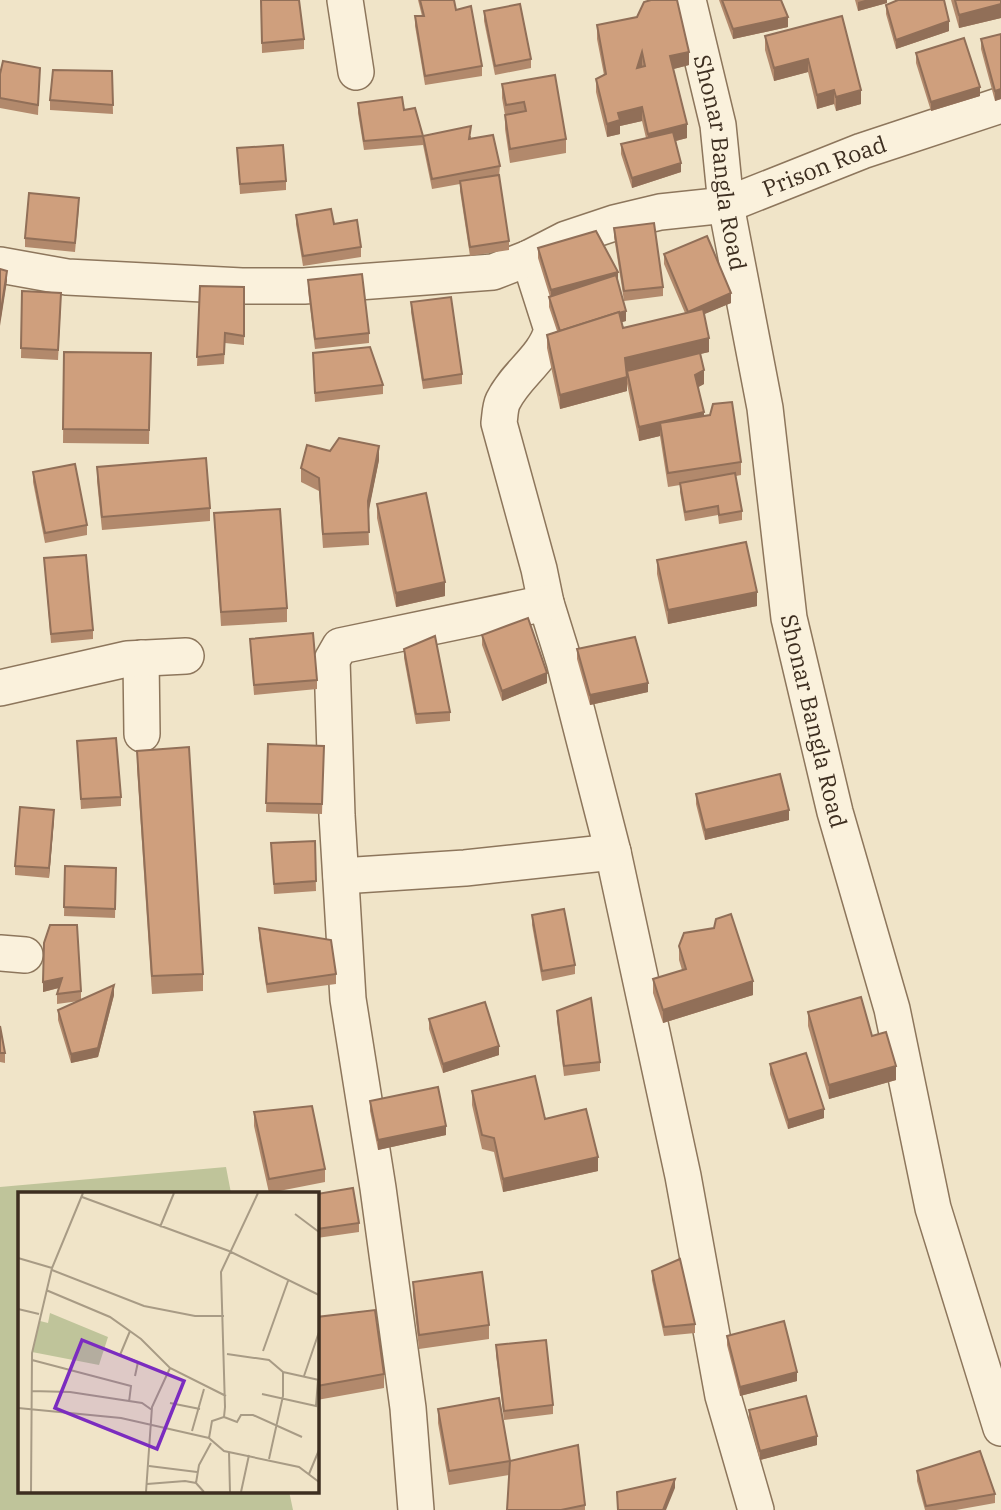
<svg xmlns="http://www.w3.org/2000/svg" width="1001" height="1510" viewBox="0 0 1001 1510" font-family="'IBM Plex Serif',serif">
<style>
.cemetery{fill:#bfc49a}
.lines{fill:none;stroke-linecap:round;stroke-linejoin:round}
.minor-casing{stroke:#8d765c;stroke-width:38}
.minor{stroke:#faf1dc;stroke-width:35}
.wall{fill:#b2896c}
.shaded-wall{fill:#916f58}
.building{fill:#cf9f7d;stroke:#916f58;stroke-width:2;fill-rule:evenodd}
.labels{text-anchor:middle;stroke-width:7;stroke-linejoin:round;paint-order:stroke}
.street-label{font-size:23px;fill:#3d2e20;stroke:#f7eed8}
.inset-road{fill:none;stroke:#a89b85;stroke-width:2}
.view{fill:#7b2cbf;fill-opacity:0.15;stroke:#7b2cbf;stroke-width:3.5}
.inset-edge{fill:none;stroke:#3d2e20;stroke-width:3.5}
</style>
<rect width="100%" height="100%" fill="#f0e4c8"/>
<!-- cemetery -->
<path class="cemetery" d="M226,1167L231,1193H19V1491H289L293,1510H0V1187Z"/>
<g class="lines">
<defs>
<g id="minor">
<path d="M345,0L356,72"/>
<path id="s1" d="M688,0L718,125L726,205L765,408L789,618L835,812L892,1009L933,1208L1001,1428"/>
<path d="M529,258L552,330C544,359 516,374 503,401C500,407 500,416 499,423L539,569L546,603L564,661L613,852L683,1176L723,1396L756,1510"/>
<path id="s2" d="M0,265L67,277L242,286H304L493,272L529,258L566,239L614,223L660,212L726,205L862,151L1001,105"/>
<path d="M141,658L142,734"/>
<path d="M0,688L127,659L186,656"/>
<path d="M341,876L465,868L613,852"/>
<path d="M0,953L25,955"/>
<path d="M416,1510L408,1408L378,1188L348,999L337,815L332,660L340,646L546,603"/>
</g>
</defs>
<!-- minor casing -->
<use href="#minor" class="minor-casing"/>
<!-- minor -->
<use href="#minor" class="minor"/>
</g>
<!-- wall -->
<g class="wall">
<path d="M261,0L304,39V49L262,53Z"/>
<path d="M418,0H454L456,10L482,66V76L425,85L415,26V16H422Z"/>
<path d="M719,0H781L788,27L733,39Z"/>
<path d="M855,0H887V3L858,11Z"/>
<path d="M951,0H1001V18L959,28Z"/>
<path d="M886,5L949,31L896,49L886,14Z"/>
<path d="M484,11L531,59V68L495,75L484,21Z"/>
<path d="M842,16L861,104L836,111L834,104L817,109L808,72L774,81L765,50V36Z"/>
<path d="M597,25L689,65L673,69L687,138L676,141L681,172L632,188L621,154V144L646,138L642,121L620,126V134L607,137L596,92V79L604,75L597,39Z"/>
<path d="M1001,34V99L995,101L981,49V39Z"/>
<path d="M916,53L980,96L931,111L916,63Z"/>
<path d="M40,68L38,115L0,108V74Z"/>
<path d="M112,71L113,114L50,110V100Z"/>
<path d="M502,84L566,139V153L510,163L505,129V115L502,98Z"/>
<path d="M358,103L404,110L423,136H471V139L500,166L499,176L509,241V250L470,256L460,191V184L432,189L423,145L364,150L358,113Z"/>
<path d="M237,148L286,181V190L240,194Z"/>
<path d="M79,207L75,252L25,247V238Z"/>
<path d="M296,215L334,224L361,247V257L303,266L296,224Z"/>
<path d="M614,228L663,287V296L624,301L614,237Z"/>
<path d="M538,248L618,281L626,321L621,322L623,328L685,313L664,264V254L731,303L704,314L709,352L700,354L704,384L698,387L704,416L741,462V475L736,476L742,511V520L719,524L718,515L685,521L680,492V485L668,487L660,436L639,441L627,384V371V391L560,409L547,348V335L557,331L549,307V297H550L538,258Z"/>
<path d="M308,280L369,333V343L315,349L308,290Z"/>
<path d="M200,286L244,287V345L225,343L224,364L197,366Z"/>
<path d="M22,291L61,302L58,360L21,358Z"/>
<path d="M411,302L462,374V384L423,389L411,312Z"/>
<path d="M64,352L151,353L149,444L63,443Z"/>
<path d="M313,363L383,385V394L315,402Z"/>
<path d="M330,451L379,460L368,512L369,545L323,548L319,491L301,482V468Z"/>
<path d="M97,467L210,508V521L102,530L97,481Z"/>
<path d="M33,472L87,525V535L45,543L33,482Z"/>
<path d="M377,504L445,596L396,607L377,518Z"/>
<path d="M214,513L287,608V622L221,626Z"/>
<path d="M44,558L93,630V639L51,643Z"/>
<path d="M657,560L757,606L668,624L657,574Z"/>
<path d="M482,635L547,683L502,701L482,645Z"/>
<path d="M250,639L317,680V689L254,695Z"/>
<path d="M404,649L450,712V721L416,724L404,658Z"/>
<path d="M577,649L648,692L590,705L577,659Z"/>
<path d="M77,741L121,797V806L81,809Z"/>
<path d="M268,744L324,746L322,814L266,812Z"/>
<path d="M137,751L203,974V991L152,994L137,768Z"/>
<path d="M696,794L789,820L705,840L696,804Z"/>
<path d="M54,819L49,878L15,875V866Z"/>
<path d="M315,841L316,891L274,894L271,843Z"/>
<path d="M65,866L116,868L115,918L64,916Z"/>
<path d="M532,915L575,965V974L542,981L532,925Z"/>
<path d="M259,928L336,974V984L267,993L259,938Z"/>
<path d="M44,943L81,991V1000L114,995L98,1057L71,1063L58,1020V1010L79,1001L57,1004V994L59,988L43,992Z"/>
<path d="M679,946L753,995L663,1023L653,993V979L682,970L679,960Z"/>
<path d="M557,1011L600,1062V1071L564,1076L557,1021Z"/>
<path d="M808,1012L872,1036L896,1080L829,1099L808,1026Z"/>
<path d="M429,1019L499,1055L443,1073L429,1029Z"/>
<path d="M0,1026L5,1053V1063L0,1062Z"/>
<path d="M770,1064L824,1118L788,1129L770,1074Z"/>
<path d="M472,1091L545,1119L598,1171L503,1192L494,1152L482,1149L472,1105Z"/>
<path d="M370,1101L446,1135L378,1150L370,1111Z"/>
<path d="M254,1112L325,1169V1182L269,1193L254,1126Z"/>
<path d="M317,1194L359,1223V1232L317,1238Z"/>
<path d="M652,1271L695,1324V1333L664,1336L652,1280Z"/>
<path d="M413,1282L489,1325V1339L419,1349L413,1295Z"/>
<path d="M317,1317L384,1374V1388L317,1400Z"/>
<path d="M727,1336L797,1381L740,1396L727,1345Z"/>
<path d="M496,1345L553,1405V1414L504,1420L496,1355Z"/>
<path d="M438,1409L510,1461L585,1505V1510H507L509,1475L449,1485L438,1423Z"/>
<path d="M749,1410L817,1445L760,1460L749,1420Z"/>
<path d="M917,1471L995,1494V1503L956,1510H925L917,1481Z"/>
</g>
<!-- shaded-wall -->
<g class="shaded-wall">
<path d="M865,0H887V3L858,11V2Z"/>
<path d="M1001,4V18L959,28V15Z"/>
<path d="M788,17V27L733,39V29Z"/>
<path d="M949,21V31L896,49V40Z"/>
<path d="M642,52V66L637,82V68Z"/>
<path d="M689,52V65L670,70V56Z"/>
<path d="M808,59V72L774,81V68Z"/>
<path d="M980,87V96L931,111V102Z"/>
<path d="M1001,89V99L995,101V91Z"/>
<path d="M834,90V104L817,109V95Z"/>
<path d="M861,90V104L836,111V97Z"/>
<path d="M642,107V121L620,126V134L607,137V124L618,113Z"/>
<path d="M687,124V138L648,148V134Z"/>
<path d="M681,163V172L632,188V178Z"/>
<path d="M7,271V281L0,326V317Z"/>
<path d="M618,272V281L551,299V290Z"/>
<path d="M731,293V303L688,321V312Z"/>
<path d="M626,311V321L560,340V331Z"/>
<path d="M709,338V352L625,372V358Z"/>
<path d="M704,370V384L695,389V375Z"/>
<path d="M627,377V391L560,409V395Z"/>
<path d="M704,412V426L660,423V436L639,441V427Z"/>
<path d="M379,446V460L368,515V501Z"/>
<path d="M445,582V596L396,607V593Z"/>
<path d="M757,592V606L668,624V610Z"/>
<path d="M547,673V683L502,701V691Z"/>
<path d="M648,683V692L590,705V695Z"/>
<path d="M54,810V819L49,878V868Z"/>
<path d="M789,810V820L705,840V830Z"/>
<path d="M62,978V987L43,992V982Z"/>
<path d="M753,981V995L663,1023V1010Z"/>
<path d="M114,985V995L98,1057L71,1063V1054Z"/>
<path d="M499,1046V1055L443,1073V1064Z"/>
<path d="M896,1066V1080L829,1099V1085Z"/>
<path d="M824,1109V1118L788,1129V1120Z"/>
<path d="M446,1126V1135L378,1150V1140Z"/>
<path d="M598,1157V1171L503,1192V1179Z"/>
<path d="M797,1372V1381L740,1396V1387Z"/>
<path d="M817,1436V1445L760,1460V1451Z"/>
<path d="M675,1479V1488L666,1510H663Z"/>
</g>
<!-- building -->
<g class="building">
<path d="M261,0H299L304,39L262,43Z"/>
<path d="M420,0H454L456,10L471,6L482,66L425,76L415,16H424Z"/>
<path d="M651,0H677L689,52L670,56L687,124L648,134L642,107L618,113L620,120L607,124L596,79L606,74L597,25L637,17L644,2ZM642,52L645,66L637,68Z"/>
<path d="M722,0H781L788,17L733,29Z"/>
<path d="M898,0H944L949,21L896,40L886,5Z"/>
<path d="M955,0H1001V4L959,15Z"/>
<path d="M520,4L531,59L495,66L484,11Z"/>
<path d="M842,16L861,90L836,97L834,90L817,95L808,59L774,68L765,36Z"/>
<path d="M1001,34V89L995,91L981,39Z"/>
<path d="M964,38L980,87L931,102L916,53Z"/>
<path d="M3,61L40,68L38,105L0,98V74Z"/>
<path d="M53,70L112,71L113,105L50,100Z"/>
<path d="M555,75L566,139L510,149L505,115L526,111L524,102L506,105L502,84Z"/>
<path d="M402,97L404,110L415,108L423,136L364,141L358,103Z"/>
<path d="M471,126L469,139L493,135L500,166L432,179L423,136Z"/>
<path d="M673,132L681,163L632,178L621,144Z"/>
<path d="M283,145L286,181L240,184L237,148Z"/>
<path d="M499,175L509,241L470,247L460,181Z"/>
<path d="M29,193L79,198L75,243L25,238Z"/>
<path d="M331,209L334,224L357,220L361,247L303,256L296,215Z"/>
<path d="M654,223L663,287L624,291L614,228Z"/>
<path d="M596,231L618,272L551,290L538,248Z"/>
<path d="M707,236L731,293L688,312L664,254Z"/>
<path d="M0,269L7,271L0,317Z"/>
<path d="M362,274L369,333L315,339L308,280Z"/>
<path d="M616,275L626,311L619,313V312L560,331L549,297Z"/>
<path d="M200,286L244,287V336L225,333L224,354L197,357Z"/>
<path d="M22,291L61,293L58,350L21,348Z"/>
<path d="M451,297L462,374L423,380L411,302Z"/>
<path d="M703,309L709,338L625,358L627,377L560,395L547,335L619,312L623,328Z"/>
<path d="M370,347L383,385L315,393L313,353Z"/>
<path d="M64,352L151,353L149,430L63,429Z"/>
<path d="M700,353L704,370L695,375L704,412L639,427L627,371Z"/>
<path d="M732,402L741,462L668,473L660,423L710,415L713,404Z"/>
<path d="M339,438L379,446L368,501L369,532L323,534L319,478L301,468L307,445L330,451Z"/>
<path d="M206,458L210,508L102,517L97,467Z"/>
<path d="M75,464L87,525L45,533L33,472Z"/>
<path d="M735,473L742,511L719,515L718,506L685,512L680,483Z"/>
<path d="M426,493L445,582L396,593L377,504Z"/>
<path d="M280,509L287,608L221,612L214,513Z"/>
<path d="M746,542L757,592L668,610L657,560Z"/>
<path d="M86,555L93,630L51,634L44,558Z"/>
<path d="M528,618L547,673L502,691L482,635Z"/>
<path d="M313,633L317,680L254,685L250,639Z"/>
<path d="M435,636L450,712L416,714L404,649Z"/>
<path d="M635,637L648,683L590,695L577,649Z"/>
<path d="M116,738L121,797L81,799L77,741Z"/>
<path d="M268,744L324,746L322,804L266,803Z"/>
<path d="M189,747L203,974L152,976L137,751Z"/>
<path d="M780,774L789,810L705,830L696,794Z"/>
<path d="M20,807L54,810L49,868L15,866Z"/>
<path d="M315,841L316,881L274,884L271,843Z"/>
<path d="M65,866L116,868L115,909L64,907Z"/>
<path d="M564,909L575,965L542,971L532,915Z"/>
<path d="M731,914L753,981L663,1010L653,979L686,969L679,946L684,933L714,928L716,919Z"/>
<path d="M50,925H77L81,991L57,994L62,978L43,982L44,943Z"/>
<path d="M259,928L331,940L336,974L267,984Z"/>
<path d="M114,985L98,1048L71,1054L58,1010Z"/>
<path d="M861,997L872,1036L886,1032L896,1066L829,1085L808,1012Z"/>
<path d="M591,998L600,1062L564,1066L557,1011Z"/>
<path d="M485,1002L499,1046L443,1064L429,1019Z"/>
<path d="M0,1026L5,1053H0Z"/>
<path d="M806,1053L824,1109L788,1120L770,1064Z"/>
<path d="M535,1076L545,1119L586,1109L598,1157L503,1179L494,1138L482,1135L472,1091Z"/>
<path d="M438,1087L446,1126L378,1140L370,1101Z"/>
<path d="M312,1106L325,1169L269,1179L254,1112Z"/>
<path d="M353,1188L359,1223L317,1229V1194Z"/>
<path d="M680,1259L695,1324L664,1327L652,1271Z"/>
<path d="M482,1272L489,1325L419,1335L413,1282Z"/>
<path d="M375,1310L384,1374L317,1386V1317Z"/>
<path d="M784,1321L797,1372L740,1387L727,1336Z"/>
<path d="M546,1340L553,1405L504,1411L496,1345Z"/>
<path d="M806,1396L817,1436L760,1451L749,1410Z"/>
<path d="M499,1398L510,1461L449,1471L438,1409Z"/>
<path d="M578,1445L585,1505L561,1510H507L510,1461Z"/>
<path d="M980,1451L995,1494L926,1506L917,1471Z"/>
<path d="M675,1479L663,1510H618L617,1492Z"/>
</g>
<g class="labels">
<!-- street labels -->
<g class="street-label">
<text dy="8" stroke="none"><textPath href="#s1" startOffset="166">Shonar Bangla Road</textPath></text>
<text dy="8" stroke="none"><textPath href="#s2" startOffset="845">Prison Road</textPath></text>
<text dy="8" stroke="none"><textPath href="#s1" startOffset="733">Shonar Bangla Road</textPath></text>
</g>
</g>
<!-- overview -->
<g transform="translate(18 1192)">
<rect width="301" height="301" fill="#f0e4c8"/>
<path d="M32,121L90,145L81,173L14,160L22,129L30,131Z" fill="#bfc49a"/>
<path class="inset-road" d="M240,1L203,80L207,215L206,225L194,229L191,246L206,259L281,275L301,290M64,5L211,59L301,103M277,22L301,40M142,35L156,1M0,66L34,76M34,78L126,114L177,124H206M28,98L92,125L123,147L152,176L208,204M0,117L21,122M245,159L270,89M209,162L251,168L265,180V204L251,267M102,163L120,170L117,184M102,163L112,139M14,168L113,194L111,210M265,180L301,188M286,184L301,140M13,199L52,200L124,211L134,218M244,202L298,214L300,188M152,211L182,217M0,216L103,226L191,246M206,225L219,230L223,223H235L284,245M174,239L186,197M211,260L212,300M131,274L179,280M291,282L301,258M178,291L181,273L193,251M129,292L167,289L178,291L186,300M13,300L14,161L34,76L65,1M128,300L134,215L152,176M223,300L231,263"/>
<path class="view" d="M64,148L166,189L139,257L37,216Z"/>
<rect width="301" height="301" class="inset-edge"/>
</g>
</svg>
